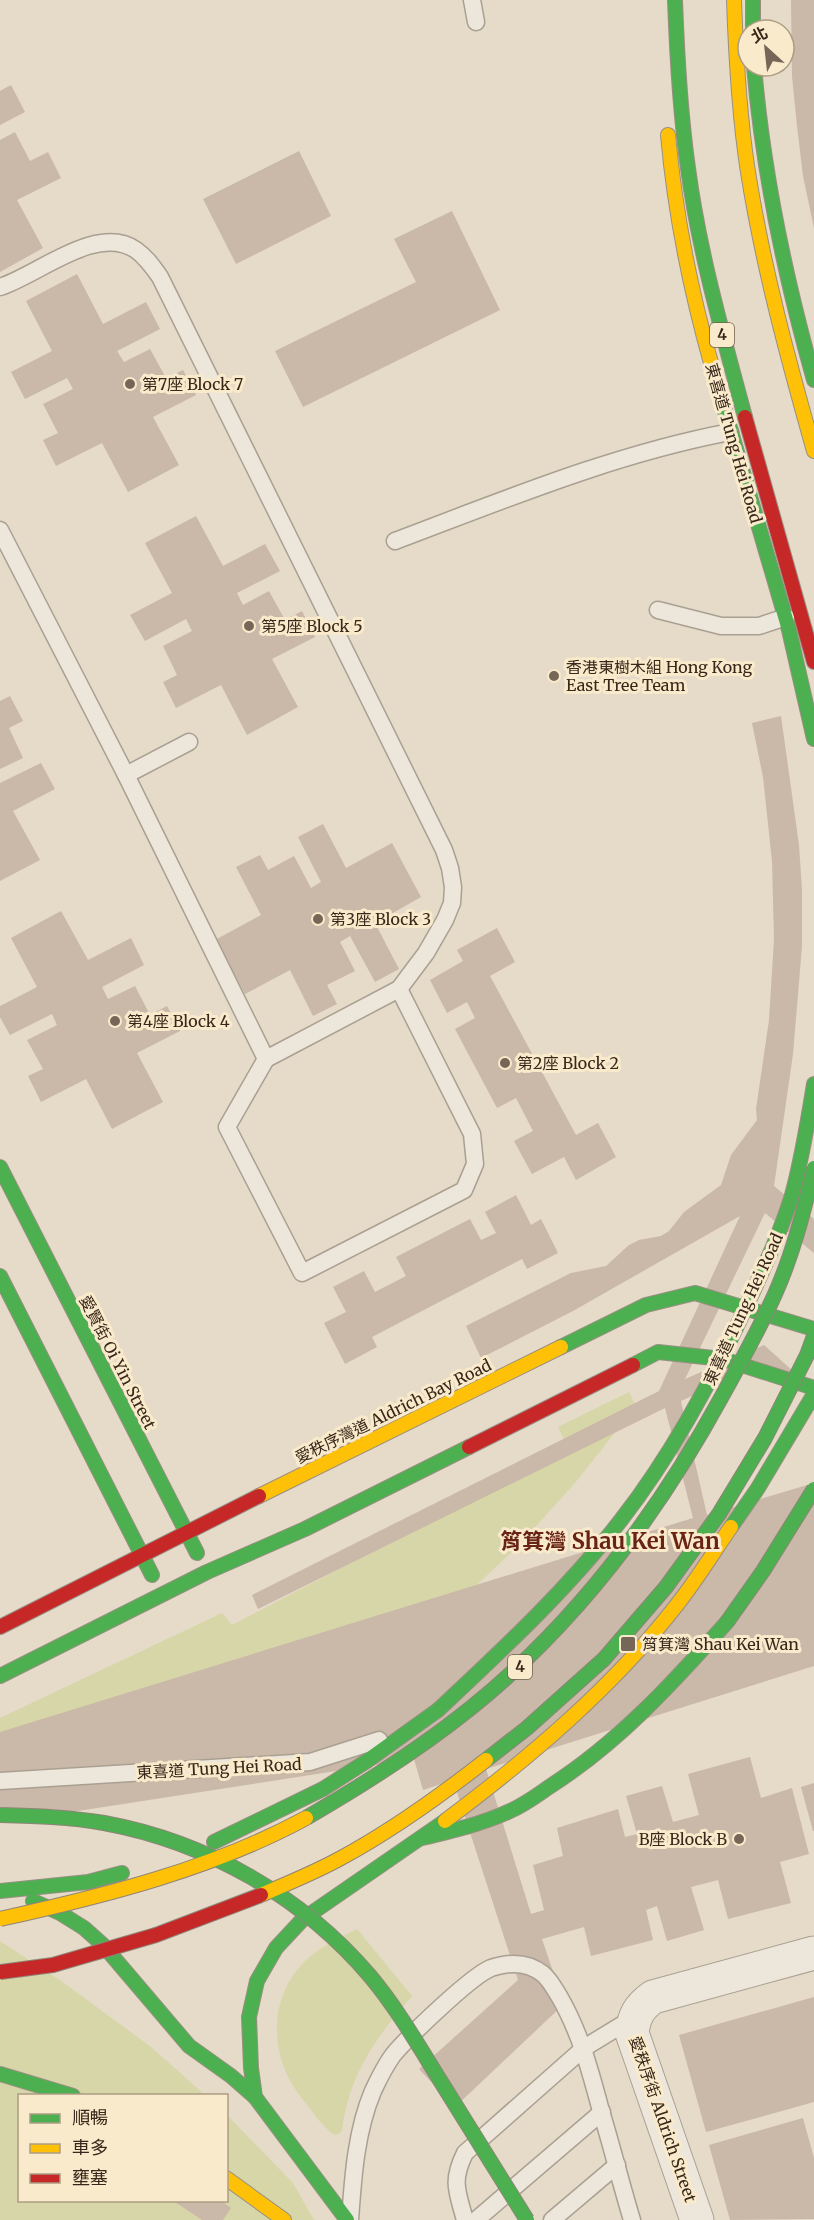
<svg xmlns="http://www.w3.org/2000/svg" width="814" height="2220" viewBox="0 0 814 2220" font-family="Merriweather,'Noto Sans TC',serif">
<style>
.green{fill:#d7d6a8}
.building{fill:#cab8a8}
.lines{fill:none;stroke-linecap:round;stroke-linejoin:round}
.lane-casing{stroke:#aaa092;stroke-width:19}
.street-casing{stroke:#aaa092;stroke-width:35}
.fast-casing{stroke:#998f82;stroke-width:16}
.slow-casing{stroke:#998f82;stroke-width:16}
.jam-casing{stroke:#998f82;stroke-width:16}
.lane{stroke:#ece6db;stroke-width:16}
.street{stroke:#ece6db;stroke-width:33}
.fast{stroke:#4caf50;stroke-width:14}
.slow{stroke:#ffc107;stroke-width:14}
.jam{stroke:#c62828;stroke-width:14}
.fast-bridge-casing{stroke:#8f8579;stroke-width:16;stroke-linecap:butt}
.slow-bridge-casing{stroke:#8f8579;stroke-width:16;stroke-linecap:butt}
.jam-bridge-casing{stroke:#8f8579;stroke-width:16;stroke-linecap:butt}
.fast-bridge{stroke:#4caf50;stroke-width:14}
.slow-bridge{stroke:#ffc107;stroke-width:14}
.jam-bridge{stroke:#c62828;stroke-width:14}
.poi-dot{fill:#756657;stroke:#f9eacb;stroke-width:2}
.labels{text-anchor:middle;stroke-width:6;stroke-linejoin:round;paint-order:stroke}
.shield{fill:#f9eacb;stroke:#72624f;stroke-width:1.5}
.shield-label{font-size:15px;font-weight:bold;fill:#38271a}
.poi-label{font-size:16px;fill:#38271a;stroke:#f9eacb;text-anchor:start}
.street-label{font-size:16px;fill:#38271a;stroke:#f9eacb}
.district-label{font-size:22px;font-weight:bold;fill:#692315;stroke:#f9eacb}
</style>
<rect width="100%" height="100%" fill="#e5dbc8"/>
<!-- green -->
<g class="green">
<path d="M629,1392L636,1406L575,1483L518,1546L444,1616L0,1746V1718L222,1613L232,1625L569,1449L558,1427Z"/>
<path d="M357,1929L412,1996C376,2037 349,2075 342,2130L340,2133L335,2135C323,2128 313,2112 304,2101C269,2060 266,1999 306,1960C320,1947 339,1938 357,1929Z"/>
<path d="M0,1941L64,1983L151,2047L205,2095L20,2096V2200H226L227,2115L293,2183L314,2220H0Z"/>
</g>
<!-- building -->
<g class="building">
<path d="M791,0H814V228L803,176L797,126L792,76Z"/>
<path d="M11,85L25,112L0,125V91Z"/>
<path d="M15,132L30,161L48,152L61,178L17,200L43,248L0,272V140Z"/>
<path d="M299,151L331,216L236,264L203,199Z"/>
<path d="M452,211L500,310L303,407L275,351L416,282L394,239Z"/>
<path d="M77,274L103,324L146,302L160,329L117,351L124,362L150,349L166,378L183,370L196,395L153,417L179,465L128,492L102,443L56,466L43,440L58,433L43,404L73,389L67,378L25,399L11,372L52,351L26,301Z"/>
<path d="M196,516L223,566L265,544L280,571L237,593L243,605L269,591L285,620L302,611L315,637L272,659L298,707L247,735L221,685L176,708L163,682L177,675L163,646L192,631L186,619L145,641L130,615L172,593L145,543Z"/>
<path d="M10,696L23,721L9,728L23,758L0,769V701Z"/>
<path d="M781,716L799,845L802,890V946L793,1054L774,1186L814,1219V1253L765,1213L685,1379L764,1345L814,1390L761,1364L681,1401L707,1515L814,1483V1666L486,1769L531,1914L544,1910L533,1865L563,1856L557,1828L618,1809L625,1837L637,1834L626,1796L662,1786L673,1822L699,1815L688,1774L750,1757L761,1798L792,1788L809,1854L780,1862L791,1903L728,1919L718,1880L691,1887L704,1930L667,1941L657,1906L646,1910L653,1940L591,1956L584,1927L542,1939L564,2004L455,2107L419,2069L518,1980L453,1780L423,1790L414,1759L0,1823V1732L693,1518L665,1408L258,1609L252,1595L659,1391L740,1216L573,1311L481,1358L466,1326L571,1273L606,1266L629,1245L639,1240L661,1236L669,1231L684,1212L721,1185L731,1155L757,1120L756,1109L769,1020L774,939L772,861L763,777L752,723Z"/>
<path d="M41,763L55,789L13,811L40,860L0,881V783Z"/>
<path d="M323,824L346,868L392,843L421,897L375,923L399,969L375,982L350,936L340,942L355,971L327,985L337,1004L313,1016L290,970L245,994L215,940L261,915L236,867L260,855L268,870L294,856L311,888L321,882L298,837Z"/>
<path d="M61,911L88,960L131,938L144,965L102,987L108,999L135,986L150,1015L167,1006L180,1031L137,1053L163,1102L112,1129L86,1079L41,1102L28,1076L43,1069L27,1040L57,1025L52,1014L10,1035L0,1017V1006L37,987L11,938Z"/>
<path d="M497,928L515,962L490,976L576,1135L598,1123L616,1157L576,1180L564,1157L532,1174L514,1141L533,1131L516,1098L497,1108L455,1029L475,1018L467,1002L447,1013L430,980L463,961L457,950Z"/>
<path d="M516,1195L531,1225L541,1219L558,1253L527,1269L522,1259L372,1337L377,1347L345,1364L324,1323L346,1312L333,1287L364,1271L375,1292L406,1276L396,1257L470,1219L481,1240L496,1233L485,1212Z"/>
<path d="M814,1783V1831H813L801,1787Z"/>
<path d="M814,1997V2102L706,2132L679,2035Z"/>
<path d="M803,2118L814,2158V2219L730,2220L709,2145Z"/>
<path d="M172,2200H220L231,2208L223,2220H202Z"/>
</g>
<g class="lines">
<defs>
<g id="lane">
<path d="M472,0L476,22"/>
<path d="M0,287C38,275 97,223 136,250C146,257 153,267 160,277L444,850L450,868L453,887L452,903L445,920L426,953L399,989L266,1059L126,775L0,530"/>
<path d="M395,541C504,500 614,454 730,432"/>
<path d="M658,610L721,626H759L786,617"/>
<path d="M126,775L189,742"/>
<path d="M266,1059L227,1127L302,1273L464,1190L475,1164L472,1134L399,989"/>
<path d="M0,1781L310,1762L379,1740"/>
<path d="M350,2220C353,2177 356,2131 373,2091C379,2078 385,2066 393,2055C408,2037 471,1976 491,1968C509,1962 528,1962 543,1974C550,1980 554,1988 559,1996C580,2032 590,2070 601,2111C612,2147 621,2184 632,2220"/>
<path d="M465,2220C457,2191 451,2181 465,2153L584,2048L633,2018"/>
<path d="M476,2220L602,2112"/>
<path d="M552,2220L617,2165"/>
</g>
<path id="street" d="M697,2220L632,2033C634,2016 639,2007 653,1997L814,1953"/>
<g id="fast">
<path d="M675,0C677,56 680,112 688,168C699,252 723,335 745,417"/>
<path d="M753,0V30"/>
<path d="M754,66C763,173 785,277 814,380"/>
<path d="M711,363L789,630L814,739"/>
<path d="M0,1167L197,1553"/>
<path d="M0,1276L152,1575"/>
<path d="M561,1347L646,1305L695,1293L814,1329"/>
<path d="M633,1365L658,1352L723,1359L814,1388"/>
<path d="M731,1527L758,1488L814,1394"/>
<path d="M0,1676L207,1572L305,1529L469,1447"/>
<path d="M438,1710C502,1650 567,1590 621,1520C674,1452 715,1375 751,1296C766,1263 781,1231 792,1195C802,1159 808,1121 814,1084"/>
<path d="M422,1838C452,1831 482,1824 510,1811C524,1805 536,1796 549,1787C618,1743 673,1683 727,1622"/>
<path d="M214,1842L323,1789L367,1761L438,1710"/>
<path d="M0,1891L88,1882L122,1873"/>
<path d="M33,1901L60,1913L84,1928L103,1945L189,2046L231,2076L255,2097"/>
<path d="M0,2074L73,2096"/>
<path d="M347,2220L255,2097L251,2068L249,2017L257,1981L276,1948L303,1919L445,1821"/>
</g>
<g id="slow">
<path d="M734,0C736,58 739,115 748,172C763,267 788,359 814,451"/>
<path d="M668,135C675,213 690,288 711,363"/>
<path d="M259,1496L561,1347"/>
<path d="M445,1821C529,1758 611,1689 676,1606C696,1581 713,1553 731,1527"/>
<path d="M226,2178L284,2220"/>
</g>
<g id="jam">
<path d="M745,417L814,662"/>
<path d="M469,1447L633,1365"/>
<path d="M0,1627L259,1496"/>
</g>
</defs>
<!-- lane casing -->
<use href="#lane" class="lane-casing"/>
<!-- street casing -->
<use href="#street" class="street-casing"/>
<!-- fast casing -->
<use href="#fast" class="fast-casing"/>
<!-- slow casing -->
<use href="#slow" class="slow-casing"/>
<!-- jam casing -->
<use href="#jam" class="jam-casing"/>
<!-- lane -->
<use href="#lane" class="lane"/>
<!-- street -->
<use href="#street" class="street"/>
<!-- fast -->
<use href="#fast" class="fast"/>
<!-- slow -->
<use href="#slow" class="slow"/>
<!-- jam -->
<use href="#jam" class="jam"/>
<defs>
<g id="fast-bridge">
<path d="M727,1622L763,1571L814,1489"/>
<path d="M486,1760L527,1728L604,1659L666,1587L719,1514L765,1438L807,1355L814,1336"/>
<path d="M0,1815C35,1816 69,1817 104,1823C207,1842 302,1896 370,1976C396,2007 417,2043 438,2077C468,2125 497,2172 527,2220"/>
<path d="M306,1818C363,1785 420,1749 472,1707C576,1623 657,1515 721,1398C740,1364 759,1330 775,1294C793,1254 804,1210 814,1168"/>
</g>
<g id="slow-bridge">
<path d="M261,1895C288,1883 316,1872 341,1858C393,1830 440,1796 486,1760"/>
<path d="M0,1919C104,1896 212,1869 306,1818"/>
</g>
<path id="jam-bridge" d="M0,1972L53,1965L156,1935L261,1895"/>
</defs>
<!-- fast-bridge casing -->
<use href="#fast-bridge" class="fast-bridge-casing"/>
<!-- slow-bridge casing -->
<use href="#slow-bridge" class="slow-bridge-casing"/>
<!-- jam-bridge casing -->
<use href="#jam-bridge" class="jam-bridge-casing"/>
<!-- fast-bridge -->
<use href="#fast-bridge" class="fast-bridge"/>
<!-- slow-bridge -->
<use href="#slow-bridge" class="slow-bridge"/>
<!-- jam-bridge -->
<use href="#jam-bridge" class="jam-bridge"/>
</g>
<!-- markers -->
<g class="poi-dot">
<circle cx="130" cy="384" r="6"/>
<circle cx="249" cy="626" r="6"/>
<circle cx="554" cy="676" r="6"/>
<circle cx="318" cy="919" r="6"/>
<circle cx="115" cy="1021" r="6"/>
<circle cx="505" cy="1063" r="6"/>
<rect x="620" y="1636" width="16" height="16" rx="3"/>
<circle cx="739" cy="1839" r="6"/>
</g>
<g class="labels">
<!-- shield labels -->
<g class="shield">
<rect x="710" y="323" width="24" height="24" rx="4.5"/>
<rect x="508" y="1655" width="24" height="24" rx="4.5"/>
</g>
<g class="shield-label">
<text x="722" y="340">4</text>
<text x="520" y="1672">4</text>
</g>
<!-- poi labels -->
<g class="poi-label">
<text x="142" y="390">第7座 Block 7</text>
<text x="261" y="632">第5座 Block 5</text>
<text x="566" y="673">香港東樹木組 Hong Kong<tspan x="566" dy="18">East Tree Team</tspan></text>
<text x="330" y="925">第3座 Block 3</text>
<text x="127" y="1027">第4座 Block 4</text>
<text x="517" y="1069">第2座 Block 2</text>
<text x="642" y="1650">筲箕灣 Shau Kei Wan</text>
<text x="727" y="1845" text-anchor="end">B座 Block B</text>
</g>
<!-- street labels -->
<g class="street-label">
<text transform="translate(734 443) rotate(74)" y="6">東喜道 Tung Hei Road</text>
<text transform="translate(743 1309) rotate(-65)" y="6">東喜道 Tung Hei Road</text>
<text transform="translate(118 1362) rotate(63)" y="6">愛賢街 Oi Yin Street</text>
<text transform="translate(393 1411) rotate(-26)" y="6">愛秩序灣道 Aldrich Bay Road</text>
<text transform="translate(219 1768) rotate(-3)" y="6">東喜道 Tung Hei Road</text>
<text transform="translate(663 2119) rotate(71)" y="6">愛秩序街 Aldrich Street</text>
</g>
<!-- district labels -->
<g class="district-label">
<text x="610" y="1549">筲箕灣 Shau Kei Wan</text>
</g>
</g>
<!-- legend -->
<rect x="18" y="2094" width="210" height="108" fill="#f9eacb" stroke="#ac9c84" stroke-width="1.5"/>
<rect x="30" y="2114" width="30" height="9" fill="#4caf50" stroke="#ac9c84" stroke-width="1.5"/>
<text x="72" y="2124" font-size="18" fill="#38271a">順暢</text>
<rect x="30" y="2144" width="30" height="9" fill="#ffc107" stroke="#ac9c84" stroke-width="1.5"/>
<text x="72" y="2154" font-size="18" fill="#38271a">車多</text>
<rect x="30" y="2174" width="30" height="9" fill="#c62828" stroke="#ac9c84" stroke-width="1.5"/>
<text x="72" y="2184" font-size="18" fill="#38271a">壅塞</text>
<!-- north arrow -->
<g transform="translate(766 48) rotate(333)"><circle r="28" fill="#f9eacb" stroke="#ac9c84" stroke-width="1.5"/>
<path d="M0-4.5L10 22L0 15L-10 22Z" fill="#756657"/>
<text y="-9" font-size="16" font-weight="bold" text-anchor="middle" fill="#38271a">北</text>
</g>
</svg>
